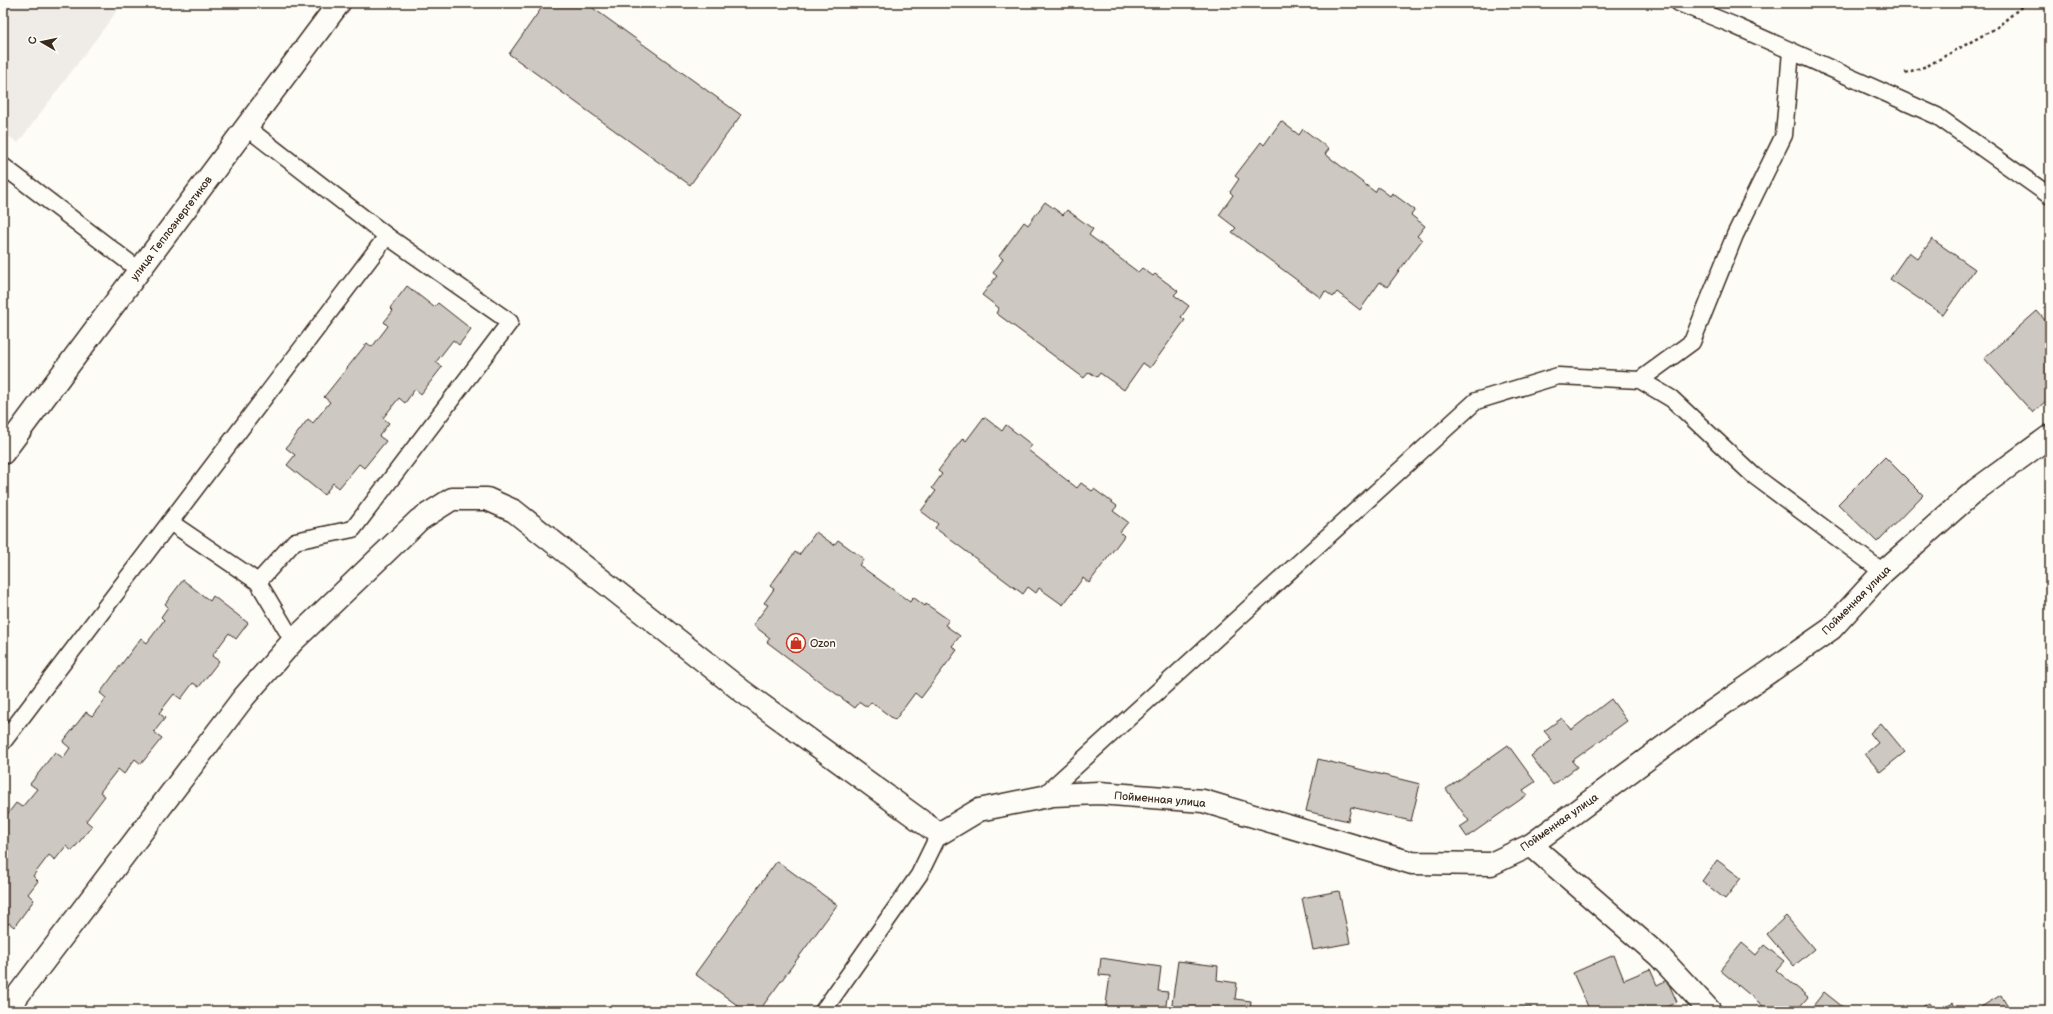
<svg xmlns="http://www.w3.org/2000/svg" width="2053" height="1014" viewBox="0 0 2053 1014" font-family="'Balsamiq Sans',sans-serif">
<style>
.built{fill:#efece7}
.building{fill:#cdc8c2;stroke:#3b2a1e}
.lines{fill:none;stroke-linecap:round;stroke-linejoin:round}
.lane-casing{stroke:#3b2a1e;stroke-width:19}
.street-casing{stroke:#3b2a1e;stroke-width:25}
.path{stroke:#3b2a1e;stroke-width:2.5;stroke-dasharray:3 3;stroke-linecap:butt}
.lane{stroke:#fdfcf7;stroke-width:16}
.street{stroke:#fdfcf7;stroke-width:22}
.labels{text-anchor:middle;stroke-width:3.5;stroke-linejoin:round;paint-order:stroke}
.street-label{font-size:11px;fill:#3b2a1e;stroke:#fdfcf7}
.poi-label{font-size:11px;fill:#3b2a1e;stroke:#fdfcf7;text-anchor:start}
</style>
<rect width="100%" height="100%" fill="#fdfcf7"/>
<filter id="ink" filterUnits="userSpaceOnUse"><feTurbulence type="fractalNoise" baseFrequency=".025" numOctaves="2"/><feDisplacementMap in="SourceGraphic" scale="8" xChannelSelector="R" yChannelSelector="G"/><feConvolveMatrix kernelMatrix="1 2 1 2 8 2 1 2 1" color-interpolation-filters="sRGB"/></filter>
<g filter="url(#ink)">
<!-- built -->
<path class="built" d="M3,3H123L18,143L3,132Z"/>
<!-- building -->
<g class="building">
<path d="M545,3H586L741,115L690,185L509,54Z"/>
<path d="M1281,121L1299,135L1303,129L1329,149L1325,154L1375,192L1378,187L1390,196L1392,193L1415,210L1411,215L1425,226L1417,236L1422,240L1387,287L1380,282L1360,310L1337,292L1333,297L1325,291L1321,298L1232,232L1236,228L1219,215L1233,195L1230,192L1239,179L1235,176L1261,142L1264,145Z"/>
<path d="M1045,202L1063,215L1067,210L1093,229L1089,235L1138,272L1142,268L1153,276L1155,274L1178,291L1174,295L1189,306L1181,317L1185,320L1150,368L1143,363L1124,390L1100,373L1097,377L1089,372L1084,378L996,313L999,308L982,295L997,276L993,273L1003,259L999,256L1024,222L1028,225Z"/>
<path d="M1932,239L1975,269L1943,315L1890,279L1909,252L1918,259Z"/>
<path d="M407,286L434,307L438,303L471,329L459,345L453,340L436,362L442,367L421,394L415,389L405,403L399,398L383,418L389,423L379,436L386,441L364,468L359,464L339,488L333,483L324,495L287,465L295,455L286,448L308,419L313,423L330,402L324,397L367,343L372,347L388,326L384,322L393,311L390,308Z"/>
<path d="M2037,311L2050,326V397L2033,413L1984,358Z"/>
<path d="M984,417L1002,431L1006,425L1032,445L1028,450L1077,488L1081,483L1092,491L1094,489L1117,506L1113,511L1128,522L1120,532L1124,536L1089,583L1083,578L1063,605L1039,588L1036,593L1028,587L1023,594L935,528L938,524L921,511L936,491L932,488L942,474L938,471L963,438L966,441Z"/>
<path d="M1885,457L1923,495L1877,542L1838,504Z"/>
<path d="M816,532L834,545L838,540L864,559L859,565L910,602L913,597L925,606L926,604L949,620L945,625L960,636L952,646L957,650L921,698L915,693L895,720L871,702L867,707L860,702L855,708L767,642L770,638L753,625L768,605L764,603L774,589L770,586L795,552L799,555Z"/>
<path d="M183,580L210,601L213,596L248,623L236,639L229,633L212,656L219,661L199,687L193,683L181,699L174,694L159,713L165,718L154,732L162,738L141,764L135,759L124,774L118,769L100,792L105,796L86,821L92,826L72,851L66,846L55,860L49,855L33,876L38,881L28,894L34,900L14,927L9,923L3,930V820L16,803L22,807L37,789L30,784L55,752L63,758L70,748L63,742L86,712L92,716L100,706L106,698L100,693L141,638L147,643L156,631L164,620L161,617L168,607L165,604Z"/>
<path d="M1611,699L1627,721L1572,761L1577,767L1553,785L1531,756L1552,740L1544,731L1562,718L1571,730Z"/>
<path d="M1881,723L1905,752L1880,772L1865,754L1878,743L1870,733Z"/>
<path d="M1508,745L1535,782L1523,790L1527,795L1467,837L1460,827L1469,821L1446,789Z"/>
<path d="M1318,759L1420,784L1411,821L1351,807L1348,821L1306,811Z"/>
<path d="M1717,860L1741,878L1725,899L1702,881Z"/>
<path d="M777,861L837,905L759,1011H745L695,974Z"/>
<path d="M1339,891L1350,943L1313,950L1302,898Z"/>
<path d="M1786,916L1814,949L1794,966L1767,934Z"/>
<path d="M1742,943L1756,955L1764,945L1784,961L1776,970L1808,997L1796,1011H1769L1720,970Z"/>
<path d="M1614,955L1624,980L1650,969L1657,985L1667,980L1677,1002L1657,1011H1590L1573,973Z"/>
<path d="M1101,958L1161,967L1158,991L1168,992L1165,1011H1105L1110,976L1099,975Z"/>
<path d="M1178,961L1218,966L1217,980L1237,983L1235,999L1251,1001L1250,1011H1171Z"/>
<path d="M1824,992L1848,1011H1809Z"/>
<path d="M2001,995L2010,1011H1983L1981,1007Z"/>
<path d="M1929,1003L1934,1011H1915Z"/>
<path d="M1953,1003L1958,1011H1939Z"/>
<path d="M1531,1007L1532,1011H1494Z"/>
</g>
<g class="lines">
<defs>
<g id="lane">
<path d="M1679,3L1733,25L1937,116L2050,196"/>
<path d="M3,166L139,270"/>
<path d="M1640,380L1692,342L1735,235L1784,135L1791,51"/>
<path d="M170,522L258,582L293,641"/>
<path d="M258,582L295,541L353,529L510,322L387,236"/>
<path d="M3,742L387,236L246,127"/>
<path d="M1042,797L1476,401L1558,376L1640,380L1672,399L1753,475L1883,572"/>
<path d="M823,1011L919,875L939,834"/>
</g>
<g id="street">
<path d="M3,453L339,3"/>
<path d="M1531,845L1659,956L1710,1011"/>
<path d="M3,1004L15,999L244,697L293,641L419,520L452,499H487L514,511L742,691L939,834L979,810L1053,795L1099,793L1203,801L1412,863L1491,864L1531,845L1700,720L1831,629L1883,572L1976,490L2050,436"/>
</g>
</defs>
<!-- lane casing -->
<use href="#lane" class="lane-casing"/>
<!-- street casing -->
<use href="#street" class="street-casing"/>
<!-- path -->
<path class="path" d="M1905,73L1927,66L1996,28L2026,3"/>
<!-- lane -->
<use href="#lane" class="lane"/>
<!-- street -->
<use href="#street" class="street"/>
</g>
</g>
<!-- icons -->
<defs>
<symbol id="shop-ring" viewBox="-11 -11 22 22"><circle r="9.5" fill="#fdfcf7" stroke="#c8321e" stroke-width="1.5"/><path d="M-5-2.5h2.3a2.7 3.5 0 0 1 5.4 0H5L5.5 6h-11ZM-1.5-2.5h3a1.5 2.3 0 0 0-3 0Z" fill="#c8321e"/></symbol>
</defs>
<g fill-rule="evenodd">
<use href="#shop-ring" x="785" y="632" width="22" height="22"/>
</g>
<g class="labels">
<!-- street labels -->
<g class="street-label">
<text transform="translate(171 228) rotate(-53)" y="4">улица Теплоэнергетиков</text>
<text transform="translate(1856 600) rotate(-45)" y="4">Пойменная улица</text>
<text transform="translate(1160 799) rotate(5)" y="4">Пойменная улица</text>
<text transform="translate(1559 822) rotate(-35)" y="4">Пойменная улица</text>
</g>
<!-- poi labels -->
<g class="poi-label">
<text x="810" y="647">Ozon</text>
</g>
</g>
<!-- margin -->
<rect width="2053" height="1014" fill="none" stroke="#fdfcf7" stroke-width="16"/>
<rect x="8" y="8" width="2037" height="998" fill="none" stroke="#3b2a1e" stroke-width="1.5" filter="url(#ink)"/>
<!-- north arrow -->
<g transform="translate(42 42) rotate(279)" stroke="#fdfcf7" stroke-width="3" paint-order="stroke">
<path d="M0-3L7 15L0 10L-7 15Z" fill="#3b2a1e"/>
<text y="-6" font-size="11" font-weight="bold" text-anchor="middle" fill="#3b2a1e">С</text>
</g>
</svg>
